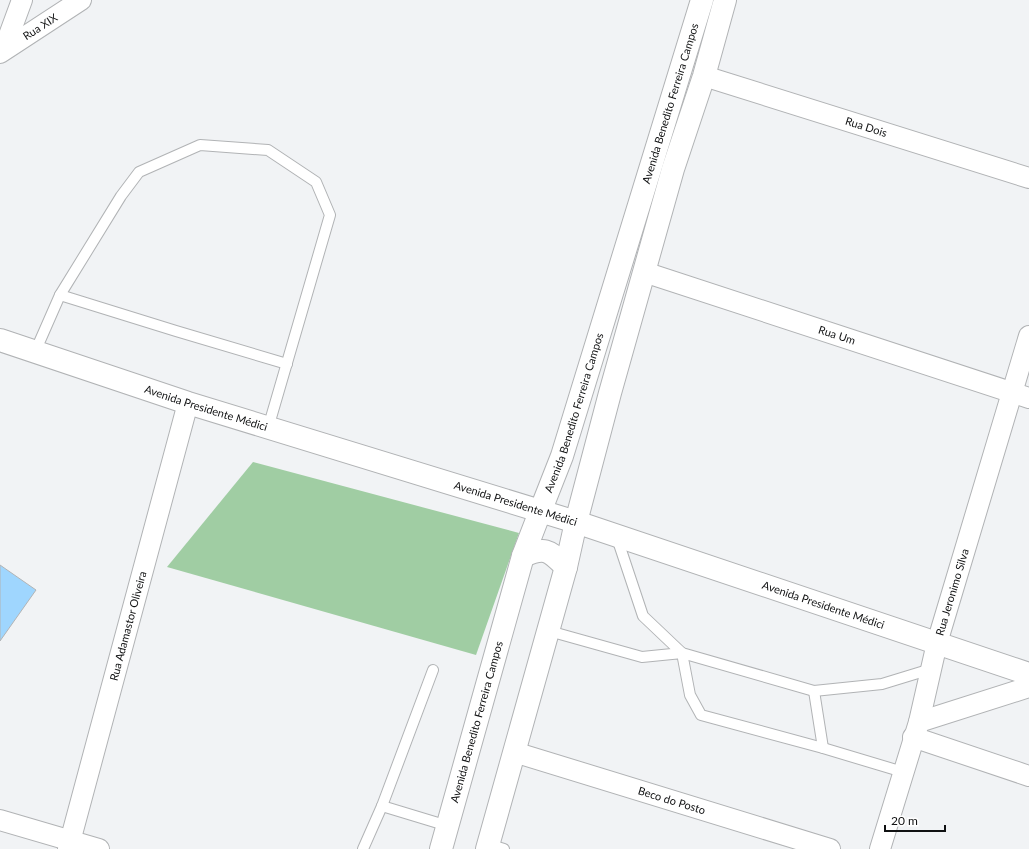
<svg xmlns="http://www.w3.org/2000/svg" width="1029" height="849" viewBox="0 0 1029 849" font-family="Lato,sans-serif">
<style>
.green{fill:#a0cda3}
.building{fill:#9fd6fe;stroke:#b2b4b5}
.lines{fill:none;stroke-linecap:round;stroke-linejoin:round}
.lane-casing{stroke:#b1b3b5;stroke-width:12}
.street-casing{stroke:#b1b3b5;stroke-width:22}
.secondary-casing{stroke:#b1b3b5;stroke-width:24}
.primary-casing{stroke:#b1b3b5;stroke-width:24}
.lane{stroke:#fff;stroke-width:10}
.street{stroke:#fff;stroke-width:20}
.secondary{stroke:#fff;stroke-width:22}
.primary{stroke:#fff;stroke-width:22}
.labels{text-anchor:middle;stroke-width:4;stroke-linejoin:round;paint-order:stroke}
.street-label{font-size:11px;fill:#101112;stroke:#fff}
</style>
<rect width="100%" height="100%" fill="#f1f3f5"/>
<!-- green -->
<path class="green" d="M253,462L519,533L476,655L167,567Z"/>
<!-- building -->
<path class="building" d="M0,565L36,590L0,641Z"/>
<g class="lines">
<defs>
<g id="lane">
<path d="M60,295L176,331L287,364"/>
<path d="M35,352L60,295L121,196L139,172L200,145L268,150L316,182L330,215L268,428"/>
<path d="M616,535L643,616L682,653L814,691L882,684L931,669"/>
<path d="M549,631L642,657L682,653L690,695L701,715L823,748L903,772"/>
<path d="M814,691L823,748"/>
<path d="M382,806L448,826"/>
<path d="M488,844L504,849"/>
<path d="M363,849L382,806L433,670"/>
</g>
<g id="street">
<path d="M8,38L22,0"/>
<path id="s1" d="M0,53L81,0"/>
<path id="s2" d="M704,76L1029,178"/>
<path id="s3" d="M644,272L1029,398"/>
<path d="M919,722L1029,687"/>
<path d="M913,737L1029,776"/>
<path id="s4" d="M514,752L830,849"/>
<path d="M0,820L99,849"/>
<path id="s5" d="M68,849L188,403"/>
<path id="s6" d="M880,849L919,722L937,643L1029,336"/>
</g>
<g id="secondary">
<path d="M523,556C547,546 549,551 566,567"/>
<path id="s7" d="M441,849L523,556L540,512"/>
<path d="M487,849L566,567L576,522"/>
</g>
<g id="primary">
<path id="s8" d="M0,340L188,403L576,522L1029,674"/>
<path id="s9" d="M540,512L562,456L702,0"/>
<path d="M576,522L610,393L673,169L704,76L725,0"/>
</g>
</defs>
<!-- lane casing -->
<use href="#lane" class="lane-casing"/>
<!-- street casing -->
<use href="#street" class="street-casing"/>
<!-- secondary casing -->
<use href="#secondary" class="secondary-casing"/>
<!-- primary casing -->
<use href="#primary" class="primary-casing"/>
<!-- lane -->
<use href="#lane" class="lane"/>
<!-- street -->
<use href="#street" class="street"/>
<!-- secondary -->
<use href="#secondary" class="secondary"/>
<!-- primary -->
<use href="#primary" class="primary"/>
</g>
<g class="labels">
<!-- street labels -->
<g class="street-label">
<text dy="4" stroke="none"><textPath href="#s1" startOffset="48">Rua XIX</textPath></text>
<text dy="4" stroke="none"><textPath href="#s9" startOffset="429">Avenida Benedito Ferreira Campos</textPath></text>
<text dy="4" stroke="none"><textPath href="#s2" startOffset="170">Rua Dois</textPath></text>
<text dy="4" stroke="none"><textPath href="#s3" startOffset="203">Rua Um</textPath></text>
<text dy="4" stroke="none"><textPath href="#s8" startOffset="217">Avenida Presidente Médici</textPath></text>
<text dy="4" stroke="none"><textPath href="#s9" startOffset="105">Avenida Benedito Ferreira Campos</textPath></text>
<text dy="4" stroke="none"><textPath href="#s8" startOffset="541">Avenida Presidente Médici</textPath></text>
<text dy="4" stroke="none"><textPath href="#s6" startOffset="267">Rua Jeronimo Silva</textPath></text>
<text dy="4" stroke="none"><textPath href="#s8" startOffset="865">Avenida Presidente Médici</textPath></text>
<text dy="4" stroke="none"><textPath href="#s5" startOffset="231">Rua Adamastor Oliveira</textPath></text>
<text dy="4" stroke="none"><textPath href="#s7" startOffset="132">Avenida Benedito Ferreira Campos</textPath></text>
<text dy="4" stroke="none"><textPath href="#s4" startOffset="165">Beco do Posto</textPath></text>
</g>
</g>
<!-- scale -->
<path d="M885 825v6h60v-6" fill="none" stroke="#101112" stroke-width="2"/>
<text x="891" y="825" font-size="12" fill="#101112" stroke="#ffffff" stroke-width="3" paint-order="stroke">20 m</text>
</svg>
